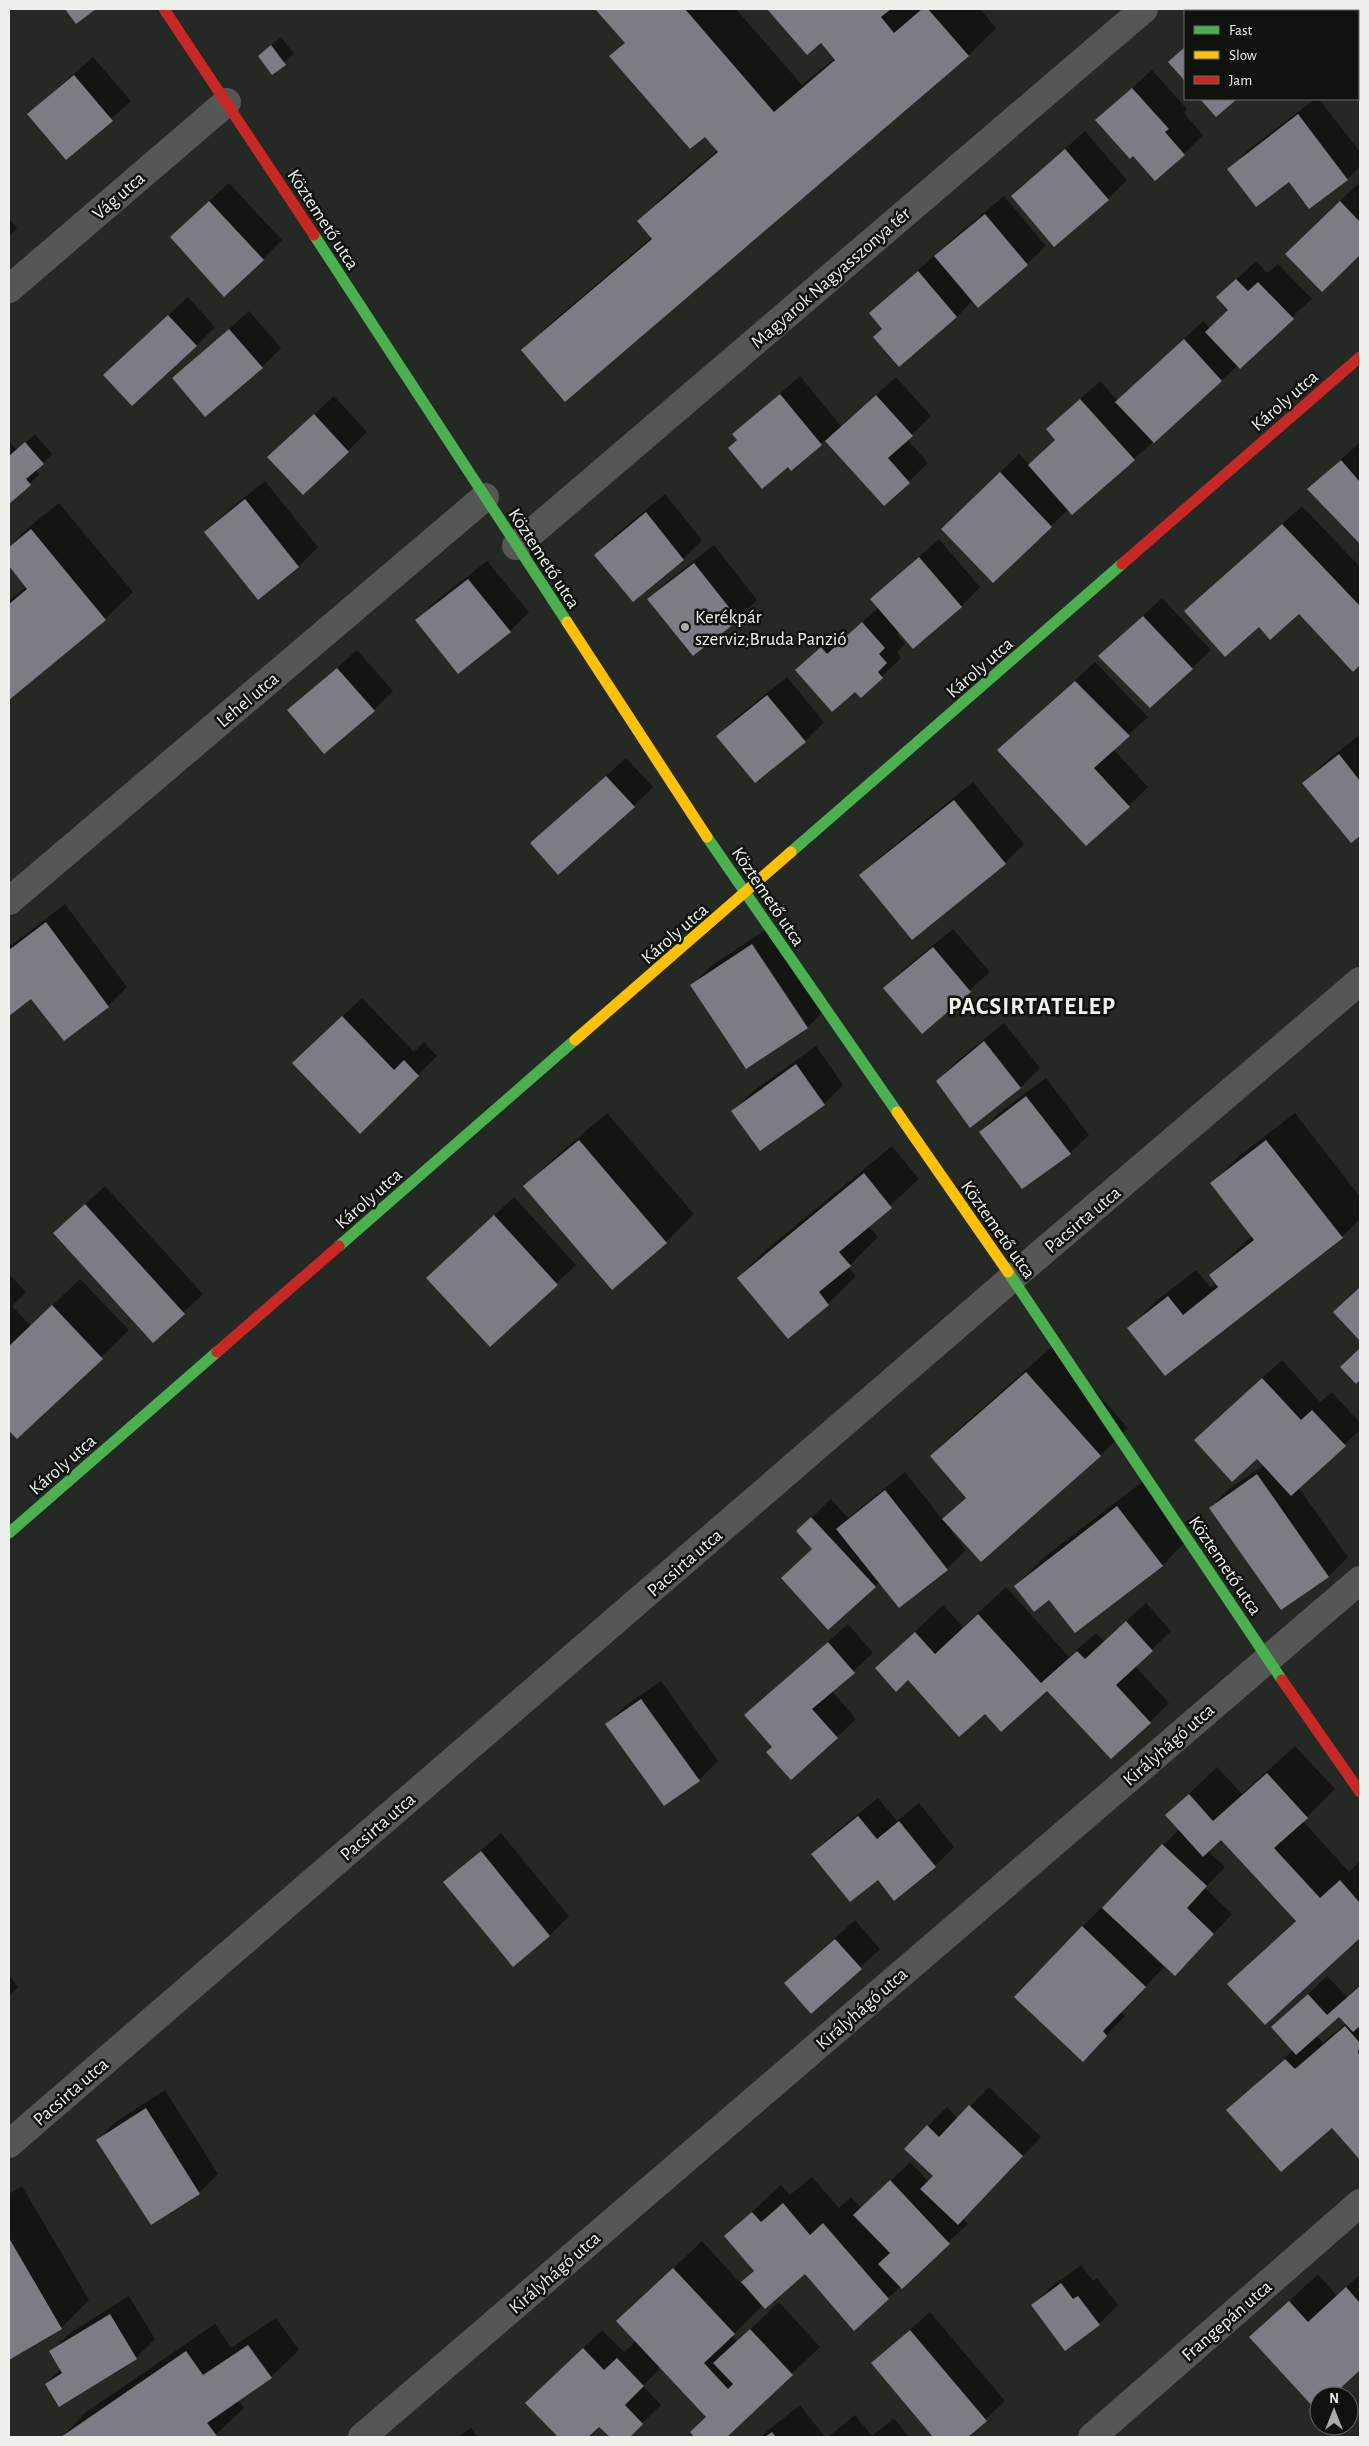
<svg xmlns="http://www.w3.org/2000/svg" width="1369" height="2446" viewBox="0 0 1369 2446" font-family="'Alegreya Sans',sans-serif">
<style>
.shadow{fill:#0007;fill-rule:evenodd}
.building{fill:#7a7d83}
.lines{fill:none;stroke-linecap:round;stroke-linejoin:round}
.street{stroke:#555755;stroke-width:28}
.fast{stroke:#4caf50;stroke-width:11}
.slow{stroke:#ffc107;stroke-width:11}
.jam{stroke:#c62828;stroke-width:11}
.poi-dot{fill:#a7aca6;stroke:#0f130e;stroke-width:2}
.labels{text-anchor:middle;stroke-width:5;stroke-linejoin:round;paint-order:stroke}
.street-label{font-size:19px;fill:#edf3ec;stroke:#0f130e}
.poi-label{font-size:19px;fill:#edf3ec;stroke:#0f130e;text-anchor:start}
.district-label{font-size:24px;font-weight:bold;letter-spacing:1px;fill:#edf3ec;stroke:#0f130e}
</style>
<rect width="100%" height="100%" fill="#242923"/>
<!-- shadow -->
<g class="shadow">
<path d="M597,9H736L802,85L835,58L821,41L807,53L769,9H980L996,28L969,55L565,400L523,350L551,323L652,237L638,222L666,194L718,150L705,135L611,56L626,42Z"/>
<path d="M1229,9H1294L1296,11H1226Z"/>
<path d="M281,37L294,54L272,73L259,56Z"/>
<path d="M93,57L131,101L66,159L29,114Z"/>
<path d="M1152,70L1187,109L1184,113L1203,135L1184,154H1133L1097,120Z"/>
<path d="M1315,99H1319L1360,152V166L1347,179L1309,207L1289,180L1229,169L1248,150Z"/>
<path d="M1085,131L1127,180L1108,199L1013,196Z"/>
<path d="M229,183L282,240L263,259L190,218Z"/>
<path d="M1359,183L1360,253L1322,290L1305,235Z"/>
<path d="M1004,196L1046,246L1027,264L973,300L957,317L883,328L871,313L955,237Z"/>
<path d="M9,218L17,228L9,237Z"/>
<path d="M1256,261L1267,273L1278,264L1312,299L1134,459L1069,509L1051,526L961,510L1019,454L1029,465L1056,439L1047,429L1100,381L1118,401L1203,321L1210,328L1229,309L1218,297Z"/>
<path d="M188,297L215,327L196,346L124,356Z"/>
<path d="M249,311L281,348L262,367L173,379Z"/>
<path d="M800,376L841,426L896,377L931,416L907,439L928,463L884,505L825,440L791,469L788,465L738,439L734,434Z"/>
<path d="M334,396L367,432L348,451L288,438Z"/>
<path d="M35,434L52,454L36,470L39,475L9,502V441L17,450Z"/>
<path d="M1360,442V542L1309,489Z"/>
<path d="M265,481L318,547L299,566L258,598L205,533L224,514Z"/>
<path d="M665,494L702,540L683,559L633,600L596,555L614,536Z"/>
<path d="M59,503L133,592L105,619L9,698V601L27,586L9,564V547L29,527Z"/>
<path d="M1302,506L1360,567V663L1353,670L1299,613L1259,625L1185,611Z"/>
<path d="M939,539L980,587L962,606L913,647L900,632L897,634L905,644L897,652L901,658L861,696L855,690L797,670L841,629L847,636L879,607L872,599Z"/>
<path d="M714,545L757,600L738,619L693,654L649,600L668,581Z"/>
<path d="M487,561L529,612L510,631L417,620L436,601Z"/>
<path d="M1162,598L1211,650L1192,668L1100,656Z"/>
<path d="M357,650L393,691L374,710H289Z"/>
<path d="M1095,662L1148,717L1113,749L1148,787L1129,806L1018,732Z"/>
<path d="M787,677L824,722L805,741L755,781L718,736L737,717Z"/>
<path d="M1358,736L1360,739V835L1351,842L1304,783L1323,764Z"/>
<path d="M626,758L653,787L634,806L532,843Z"/>
<path d="M973,782L1024,844L1005,863L912,938L861,876L880,857Z"/>
<path d="M65,904L127,987L108,1006L32,997L9,1015V947Z"/>
<path d="M771,926L827,1008L808,1027L747,1067L692,985L711,966Z"/>
<path d="M953,929L990,972L922,1032L885,988L904,969Z"/>
<path d="M362,998L414,1052L424,1042L437,1056L360,1132L313,1044Z"/>
<path d="M1004,1023L1040,1068L1021,1087L971,1126L937,1081L956,1062Z"/>
<path d="M816,1046L843,1085L824,1104L733,1111L752,1092Z"/>
<path d="M1046,1078L1089,1135L1070,1153L980,1132L999,1113Z"/>
<path d="M607,1113L694,1214L666,1242L612,1288L525,1186L553,1159Z"/>
<path d="M1295,1113L1360,1197V1219L1342,1237L1165,1374L1129,1329L1156,1301L1196,1270L1211,1288L1217,1283L1210,1275L1252,1236L1211,1184L1239,1156Z"/>
<path d="M892,1146L919,1179L868,1226L878,1237L848,1267L856,1276L828,1304L788,1337L738,1278L766,1250Z"/>
<path d="M105,1186L203,1294L153,1341L54,1233Z"/>
<path d="M514,1197L576,1265L490,1345L427,1278Z"/>
<path d="M9,1274L26,1292L12,1306L31,1326L80,1279L129,1330L17,1438L9,1429Z"/>
<path d="M1360,1287V1339L1335,1312Z"/>
<path d="M1054,1345L1128,1428L1100,1456L952,1528L950,1529L966,1550L947,1569L900,1606L880,1581L875,1586L782,1578L813,1548L798,1531L831,1499L848,1518L905,1472L943,1520L967,1496L931,1456L959,1429Z"/>
<path d="M1282,1360L1320,1402L1332,1392L1360,1423V1430L1298,1487L1348,1557L1329,1576L1282,1609L1210,1508L1229,1489L1264,1465L1215,1421Z"/>
<path d="M1146,1479L1190,1537L1163,1565L1076,1632L1049,1598L1016,1586L1043,1558Z"/>
<path d="M1006,1587L1069,1657L1096,1633L1104,1641L1146,1603L1171,1631L1135,1666L1169,1703L1150,1722L1047,1689L985,1712L908,1679L877,1668L943,1605L963,1627Z"/>
<path d="M848,1624L873,1653L832,1691L856,1719L837,1737L773,1746L746,1715Z"/>
<path d="M661,1681L718,1761L699,1780L607,1724L626,1705Z"/>
<path d="M1295,1746L1335,1789L1303,1821L1349,1872L1360,1861V1936L1265,2023L1229,1984L1297,1919L1221,1838L1208,1851L1225,1867L1205,1888L1232,1914L1194,1955L1148,1949L1147,1951L1164,1967L1121,2012L1125,2016L1101,2041L1082,1927L1101,1908L1103,1909L1179,1829L1167,1815L1217,1767L1242,1794Z"/>
<path d="M878,1798L897,1821L919,1803L954,1847L935,1866L878,1878L813,1854L832,1835Z"/>
<path d="M501,1833L569,1916L550,1935L513,1965L445,1882Z"/>
<path d="M855,1920L880,1949L811,2013L785,1983Z"/>
<path d="M9,1975L18,1987L9,1996Z"/>
<path d="M1327,1976L1347,1997L1360,1985V2158L1332,2126L1228,2110L1293,2050L1273,2027ZM1339,2015L1346,2023L1323,2043L1316,2035Z"/>
<path d="M989,2087L1041,2137L963,2218L968,2224L888,2298L805,2272L763,2305L732,2336L737,2342L779,2302L820,2347L725,2437H696L692,2432L707,2417L661,2367L643,2386L661,2405L628,2437H611L599,2425L587,2437H559L526,2403L602,2330L624,2352L636,2341L618,2321L702,2241L741,2284L755,2270L726,2236L781,2185L790,2195L812,2177L839,2208L851,2197L862,2209L910,2162L929,2182L935,2176L928,2126L947,2107L958,2119Z"/>
<path d="M165,2090L218,2174L199,2193L151,2223L98,2140L117,2121Z"/>
<path d="M22,2186L89,2300L61,2328L9,2358V2194Z"/>
<path d="M1081,2265L1093,2281L1097,2278L1118,2305L1099,2324L1033,2305L1052,2286Z"/>
<path d="M1318,2274L1337,2296L1360,2274V2371L1359,2370L1330,2396H1319V2406L1251,2337Z"/>
<path d="M129,2296L155,2339L136,2358L46,2384L61,2369L51,2352L70,2333Z"/>
<path d="M930,2312L1005,2401L966,2437H935L872,2363Z"/>
<path d="M276,2318L299,2350L271,2377L238,2400L244,2408L213,2437H62L86,2412L215,2324L231,2348Z"/>
<path d="M800,2405L825,2437H761L766,2432Z"/>
<path d="M855,2415L872,2436L894,2418L909,2437H828Z"/>
<path d="M471,2428L477,2437H458Z"/>
</g>
<!-- building -->
<g class="building">
<path d="M65,9H96L76,24Z"/>
<path d="M595,9H685L774,112L835,60L821,43L807,55L767,9H891L881,17L894,33L922,9H928L969,56L565,402L521,350L652,239L637,221L718,152L705,137L690,149L609,56L625,43Z"/>
<path d="M1230,9H1259L1261,11H1227Z"/>
<path d="M271,45L286,65L272,75L258,56Z"/>
<path d="M1185,47V81L1168,62Z"/>
<path d="M74,75L113,121L66,160L27,114Z"/>
<path d="M1132,88L1169,129L1165,132L1185,155L1155,181L1133,156L1130,159L1095,120Z"/>
<path d="M1200,99H1237L1216,117Z"/>
<path d="M1298,114L1348,180L1309,209L1289,182L1256,207L1227,169Z"/>
<path d="M1065,149L1109,200L1054,247L1011,196Z"/>
<path d="M209,201L264,260L224,297L170,237Z"/>
<path d="M1340,201L1360,222V255L1322,292L1285,254Z"/>
<path d="M985,214L1028,265L978,308L934,256Z"/>
<path d="M918,271L957,317L899,367L873,337L882,329L869,313Z"/>
<path d="M1236,279L1248,291L1258,282L1294,319L1240,369L1205,332L1228,310L1216,297Z"/>
<path d="M168,315L197,346L132,406L103,375Z"/>
<path d="M229,329L263,368L205,417L172,378Z"/>
<path d="M1184,339L1222,381L1154,443L1115,402Z"/>
<path d="M780,394L822,445L791,471L788,467L762,489L728,448L737,440L732,434Z"/>
<path d="M876,395L913,436L888,458L910,483L884,506L825,441Z"/>
<path d="M1080,399L1135,460L1072,515L1028,465L1055,440L1046,429Z"/>
<path d="M314,414L349,452L303,495L267,457Z"/>
<path d="M25,442L44,464L26,479L31,485L9,504V456Z"/>
<path d="M1341,460L1360,482V544L1307,489Z"/>
<path d="M1000,472L1052,527L993,583L941,529Z"/>
<path d="M245,499L299,567L258,600L204,532Z"/>
<path d="M646,512L684,560L633,602L594,555Z"/>
<path d="M1282,524L1360,606V665L1353,672L1299,614L1270,640L1259,627L1225,657L1184,611Z"/>
<path d="M31,529L106,620L9,700V604L27,589L9,566V547Z"/>
<path d="M919,557L962,607L913,649L870,599Z"/>
<path d="M694,563L739,620L693,656L647,599Z"/>
<path d="M468,579L511,632L458,674L415,620Z"/>
<path d="M1143,616L1193,669L1150,708L1098,656Z"/>
<path d="M862,622L885,648L879,654L887,663L878,672L883,678L861,698L855,692L832,712L795,670L821,647L827,654Z"/>
<path d="M337,668L375,711L324,754L287,710Z"/>
<path d="M1075,681L1130,736L1094,768L1130,807L1086,846L997,750Z"/>
<path d="M767,695L806,742L755,783L716,736Z"/>
<path d="M1339,754L1360,781V836L1351,843L1302,783Z"/>
<path d="M606,776L635,807L558,875L530,843Z"/>
<path d="M954,800L1006,864L912,940L859,875Z"/>
<path d="M46,922L109,1007L64,1041L31,999L9,1016V950Z"/>
<path d="M752,944L808,1028L746,1069L690,985Z"/>
<path d="M933,947L971,992L922,1034L883,988Z"/>
<path d="M342,1016L394,1070L404,1060L419,1076L360,1134L292,1063Z"/>
<path d="M984,1041L1021,1088L970,1128L936,1081Z"/>
<path d="M796,1064L825,1105L760,1151L731,1111Z"/>
<path d="M1026,1096L1071,1154L1022,1189L979,1132Z"/>
<path d="M579,1140L667,1243L612,1290L523,1186Z"/>
<path d="M1266,1140L1343,1238L1165,1376L1127,1328L1168,1296L1183,1315L1218,1287L1209,1275L1254,1240L1210,1183Z"/>
<path d="M864,1173L892,1208L839,1252L851,1266L819,1292L829,1305L788,1339L737,1278Z"/>
<path d="M85,1204L185,1314L153,1343L53,1233Z"/>
<path d="M494,1215L558,1285L490,1347L426,1278Z"/>
<path d="M1360,1287V1341L1333,1312Z"/>
<path d="M52,1305L103,1359L17,1439L9,1431V1346Z"/>
<path d="M1360,1348V1380L1356,1384L1340,1367Z"/>
<path d="M1026,1372L1101,1456L981,1562L942,1519L966,1498L930,1456Z"/>
<path d="M1262,1378L1301,1420L1312,1410L1346,1446L1291,1496L1257,1459L1232,1482L1194,1440Z"/>
<path d="M1257,1474L1329,1577L1281,1610L1209,1508Z"/>
<path d="M885,1490L948,1570L899,1608L836,1529Z"/>
<path d="M1117,1506L1163,1566L1075,1633L1049,1600L1034,1612L1014,1586Z"/>
<path d="M811,1517L876,1587L828,1630L781,1578L812,1549L796,1531Z"/>
<path d="M978,1614L1041,1683L1077,1651L1085,1659L1126,1621L1153,1651L1116,1685L1151,1723L1111,1759L1047,1691L1001,1732L985,1714L959,1737L908,1680L896,1692L875,1668L915,1632L935,1654Z"/>
<path d="M828,1642L855,1673L812,1709L838,1738L791,1780L766,1752L772,1747L744,1715Z"/>
<path d="M641,1699L700,1781L664,1806L605,1724Z"/>
<path d="M1267,1773L1308,1818L1274,1848L1320,1898L1340,1880L1360,1903V1938L1265,2025L1227,1984L1296,1921L1221,1840L1203,1857L1165,1815L1189,1794L1213,1821Z"/>
<path d="M858,1816L877,1839L899,1821L936,1867L894,1901L878,1880L850,1902L811,1854Z"/>
<path d="M1162,1844L1207,1886L1187,1908L1214,1934L1175,1976L1102,1908Z"/>
<path d="M481,1851L550,1936L513,1967L443,1882Z"/>
<path d="M1082,1926L1146,1987L1103,2031L1107,2036L1083,2062L1014,1997Z"/>
<path d="M835,1939L862,1969L811,2014L784,1983Z"/>
<path d="M1360,1986V2026L1353,2032L1339,2017L1296,2055L1271,2027L1308,1994L1327,2015Z"/>
<path d="M1345,2026L1360,2043L1358,2053L1360,2055V2160L1332,2128L1281,2172L1226,2110L1285,2059L1295,2069Z"/>
<path d="M969,2105L1023,2156L958,2225L920,2189L933,2176L904,2149L927,2125L939,2137Z"/>
<path d="M146,2108L200,2194L151,2225L96,2140Z"/>
<path d="M890,2180L950,2244L902,2289L878,2264L890,2253L853,2215Z"/>
<path d="M783,2203L810,2235L823,2223L889,2299L854,2331L805,2274L765,2309L741,2282L754,2271L724,2236L752,2212L761,2222Z"/>
<path d="M9,2238L62,2329L9,2360Z"/>
<path d="M673,2268L735,2334L704,2363L728,2389L733,2384L713,2363L750,2329L793,2375L727,2437H694L690,2432L706,2417L616,2321Z"/>
<path d="M1061,2283L1073,2299L1078,2296L1100,2325L1065,2351L1031,2305Z"/>
<path d="M1346,2287L1360,2303V2373L1359,2371L1332,2396H1319V2407L1316,2410L1249,2337L1289,2301L1308,2322Z"/>
<path d="M110,2314L137,2359L59,2407L45,2384L62,2373L49,2351Z"/>
<path d="M910,2330L987,2421L968,2437H933L871,2363Z"/>
<path d="M248,2345L272,2378L207,2423L217,2436L215,2437H61L186,2351L203,2375Z"/>
<path d="M583,2348L604,2370L617,2358L644,2386L625,2405L643,2424L630,2437H610L599,2427L588,2437H558L525,2403Z"/>
<path d="M772,2432L776,2437H765Z"/>
</g>
<g class="lines">
<!-- street -->
<g class="street">
<path d="M9,289L227,102"/>
<path d="M516,546L1144,9"/>
<path d="M9,901L485,497"/>
<path d="M9,2144L1012,1278L1360,981"/>
<path d="M362,2437L1360,1580"/>
<path d="M1092,2437L1360,2203"/>
</g>
<!-- fast -->
<g class="fast">
<path d="M314,235L567,622"/>
<path d="M707,837L897,1112"/>
<path d="M791,852L1122,564"/>
<path d="M339,1246L575,1040"/>
<path d="M1008,1272L1282,1680"/>
<path d="M9,1533L217,1352"/>
</g>
<!-- slow -->
<g class="slow">
<path d="M567,622L707,837"/>
<path d="M575,1040L791,852"/>
<path d="M897,1112L1008,1272"/>
</g>
<!-- jam -->
<g class="jam">
<path d="M164,9L314,235"/>
<path d="M1122,564L1360,357"/>
<path d="M217,1352L339,1246"/>
<path d="M1282,1680L1360,1792"/>
</g>
</g>
<!-- markers -->
<circle class="poi-dot" cx="685" cy="627" r="5"/>
<g class="labels">
<!-- street labels -->
<g class="street-label">
<text transform="translate(118 195) rotate(-41)" y="7">Vág utca</text>
<text transform="translate(324 219) rotate(57)" y="7">Köztemető utca</text>
<text transform="translate(830 277) rotate(-41)" y="7">Magyarok Nagyasszonya tér</text>
<text transform="translate(1284 400) rotate(-41)" y="7">Károly utca</text>
<text transform="translate(545 558) rotate(57)" y="7">Köztemető utca</text>
<text transform="translate(979 667) rotate(-41)" y="7">Károly utca</text>
<text transform="translate(247 699) rotate(-40)" y="7">Lehel utca</text>
<text transform="translate(769 896) rotate(56)" y="7">Köztemető utca</text>
<text transform="translate(674 933) rotate(-41)" y="7">Károly utca</text>
<text transform="translate(368 1198) rotate(-41)" y="7">Károly utca</text>
<text transform="translate(1082 1219) rotate(-40)" y="7">Pacsirta utca</text>
<text transform="translate(999 1229) rotate(55)" y="7">Köztemető utca</text>
<text transform="translate(62 1464) rotate(-41)" y="7">Károly utca</text>
<text transform="translate(684 1562) rotate(-41)" y="7">Pacsirta utca</text>
<text transform="translate(1226 1565) rotate(56)" y="7">Köztemető utca</text>
<text transform="translate(1168 1744) rotate(-41)" y="7">Királyhágó utca</text>
<text transform="translate(377 1826) rotate(-41)" y="7">Pacsirta utca</text>
<text transform="translate(861 2008) rotate(-41)" y="7">Királyhágó utca</text>
<text transform="translate(70 2091) rotate(-41)" y="7">Pacsirta utca</text>
<text transform="translate(554 2272) rotate(-41)" y="7">Királyhágó utca</text>
<text transform="translate(1226 2320) rotate(-41)" y="7">Frangepán utca</text>
</g>
<!-- poi labels -->
<g class="poi-label">
<text x="695" y="623">Kerékpár<tspan x="695" dy="22">szerviz;Bruda Panzió</tspan></text>
</g>
<!-- district labels -->
<g class="district-label">
<text x="1032" y="1014">PACSIRTATELEP</text>
</g>
</g>
<!-- border -->
<rect width="1369" height="2446" fill="none" stroke="#edf3ec" stroke-width="20"/>
<!-- legend -->
<rect x="1184" y="10" width="175" height="90" fill="#0f130e" stroke="#686d67"/>
<rect x="1194" y="26" width="25" height="8" fill="#4caf50" stroke="#686d67"/>
<text x="1229" y="35" font-size="15" fill="#edf3ec">Fast</text>
<rect x="1194" y="51" width="25" height="8" fill="#ffc107" stroke="#686d67"/>
<text x="1229" y="60" font-size="15" fill="#edf3ec">Slow</text>
<rect x="1194" y="76" width="25" height="8" fill="#c62828" stroke="#686d67"/>
<text x="1229" y="85" font-size="15" fill="#edf3ec">Jam</text>
<!-- north arrow -->
<g transform="translate(1334 2411)"><circle r="24" fill="#0f130e" stroke="#686d67"/>
<path d="M0-4L9 19L0 12L-9 19Z" fill="#a7aca6"/>
<text y="-8" font-size="14" font-weight="bold" text-anchor="middle" fill="#edf3ec">N</text>
</g>
</svg>
